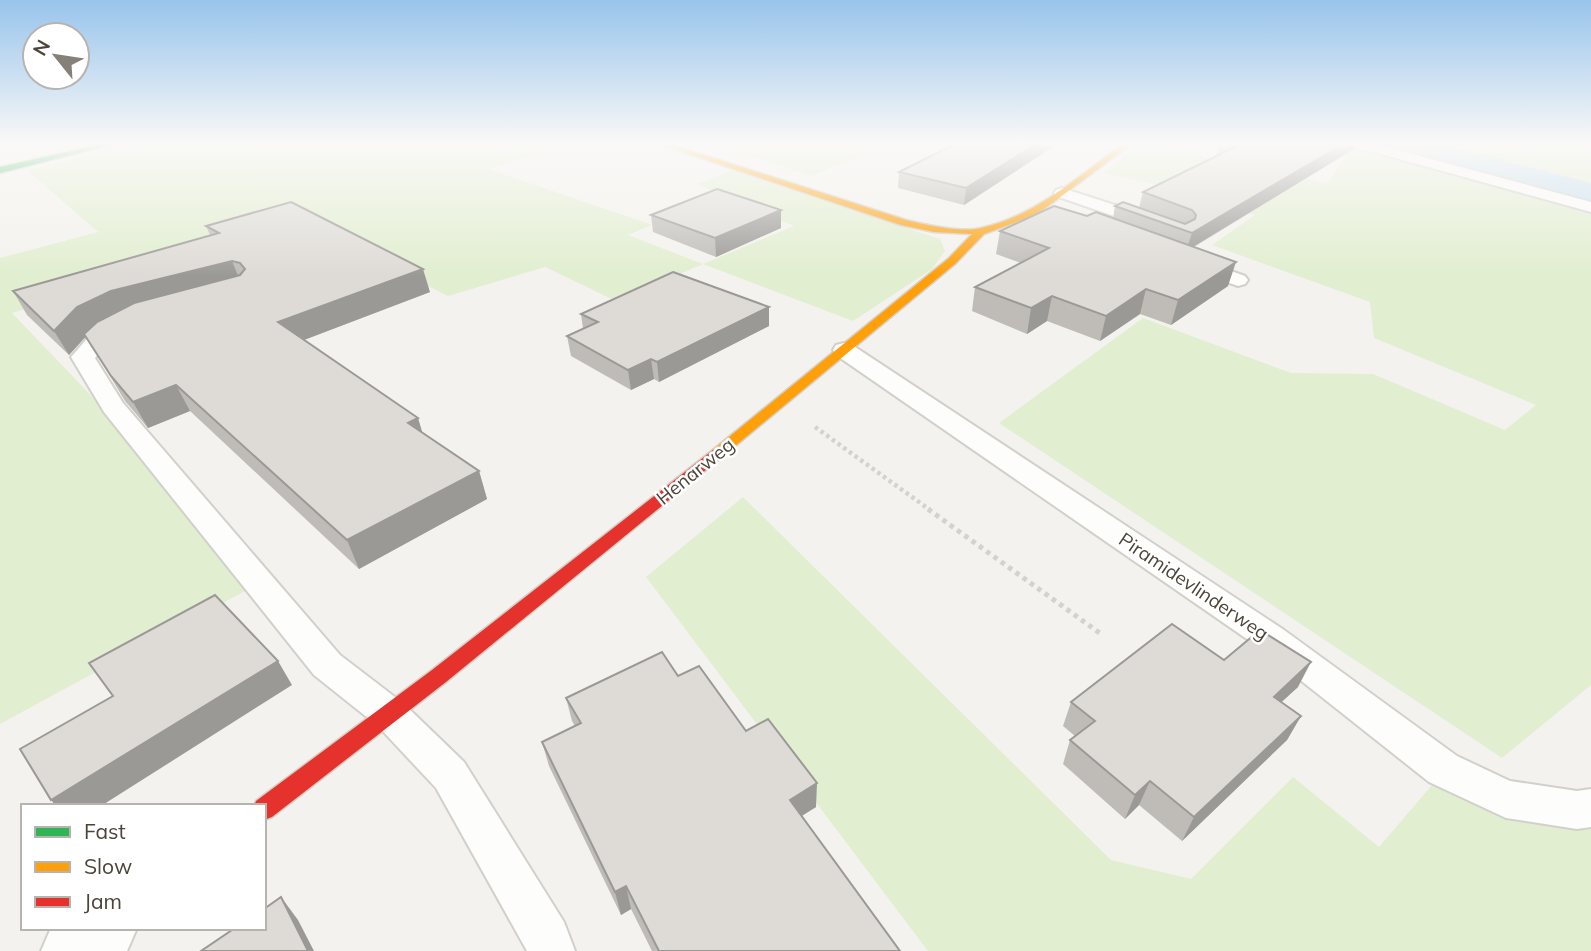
<svg xmlns="http://www.w3.org/2000/svg" width="1591" height="951" viewBox="0 0 1591 951" font-family="Mulish,sans-serif">
<style>
.green{fill:#e1eecf}
.lines{fill:none;stroke-linecap:round;stroke-linejoin:round}
.canal{fill:#c0ddf1;fill-rule:evenodd}
.lane-casing{stroke:#d2d0cb;stroke-width:4}
.street-casing{stroke:#d2d0cb;stroke-width:4}
.fast-casing{stroke:#d3cfc5;stroke-width:3}
.slow-casing{stroke:#d3cfc5;stroke-width:3}
.jam-casing{stroke:#d3cfc5;stroke-width:3}
.path-far1{stroke:#d3d2cc;stroke-width:4.5;stroke-dasharray:3.5 3.5;stroke-linecap:butt}
.path{stroke:#d3d2cc;stroke-width:5;stroke-dasharray:4.5 4.5;stroke-linecap:butt}
.lane{fill:#fdfdfc;fill-rule:evenodd}
.street{fill:#fdfdfc;fill-rule:evenodd}
.fast{fill:#30b455;fill-rule:evenodd}
.slow{fill:#ff9f0a;fill-rule:evenodd}
.jam{fill:#e5322d;fill-rule:evenodd}
.wall{fill:#bfbcb8}
.shaded-wall{fill:#9b9996}
.building{fill:#dedbd6;stroke:#9b9996;stroke-width:2}
.labels{text-anchor:middle;stroke-width:5;stroke-linejoin:round;paint-order:stroke}
.street-label{font-size:19px;fill:#4b4439;stroke:#fff}
</style>
<rect width="100%" height="100%" fill="#f4f2ee"/>
<!-- green -->
<g class="green">
<path d="M140,143H577L488,169L652,225L628,235L703,264L794,226L697,184L732,170L940,239L945,251L932,269L853,321L703,264L616,301L545,267L448,296L288,216L206,258L12,313L267,579L0,724V258L98,232L27,170Z"/>
<path d="M723,143H889L812,176L715,145Z"/>
<path d="M1140,143L1328,184L1353,143H1591V685L1502,758L999,423L1143,318L1291,373L1373,374L1505,430L1536,405L1374,338L1370,302L1212,245L1255,215L1188,196L1176,189L1103,173Z"/>
<path d="M743,497L1111,860L1191,879L1293,777L1379,847L1450,764L1511,807L1591,828V951H928L646,577Z"/>
</g>
<g class="lines">
<!-- canal -->
<path class="canal" d="M1391,143H1436L1591,183V203L1395,149Z"/>
<defs>
<g id="lane">
<path d="M1350,143H1372L1591,202V212L1352,146Z"/>
<path d="M1062,188L1155,218L1158,222L1155,226H1143L1056,196L1054,193L1056,190Z"/>
<path d="M1195,258L1245,276L1248,280L1245,284L1238,286L1188,268L1185,264L1188,260Z"/>
<path d="M122,321L130,323L133,328L130,333L108,343L95,358L123,403L340,655L404,704L464,762L564,922L575,951H527L436,788L378,726L314,675L104,412L71,357L92,333Z"/>
<path d="M844,343L852,345L1284,630L1457,756L1510,781L1577,791L1591,789V827L1577,829L1506,818L1429,782L1260,648L836,355L833,350L836,345Z"/>
</g>
<path id="street" d="M51,928H137L127,951H41Z"/>
<path id="fast" d="M106,143H119L0,173V167Z"/>
<path id="slow" d="M656,143H667L906,220C927,225 961,233 981,228C1036,216 1080,175 1124,143H1133L1036,215L984,234L956,263L723,456L718,458L710,453L713,450L948,259L972,234L934,232L901,225Z"/>
<path id="jam" d="M718,448L726,453L723,456L446,682L272,817L264,820V806H254L256,801L432,670L713,450Z"/>
</defs>
<!-- lane casing -->
<use href="#lane" class="lane-casing"/>
<!-- street casing -->
<use href="#street" class="street-casing"/>
<!-- fast casing -->
<use href="#fast" class="fast-casing"/>
<!-- slow casing -->
<use href="#slow" class="slow-casing"/>
<!-- jam casing -->
<use href="#jam" class="jam-casing"/>
<!-- path-far1 -->
<path class="path-far1" d="M815,427L930,510"/>
<!-- path -->
<path class="path" d="M928,509L1101,634"/>
<!-- lane -->
<use href="#lane" class="lane"/>
<!-- street -->
<use href="#street" class="street"/>
<!-- fast -->
<use href="#fast" class="fast"/>
<!-- slow -->
<use href="#slow" class="slow"/>
<!-- jam -->
<use href="#jam" class="jam"/>
</g>
<!-- wall -->
<g class="wall">
<path d="M1059,143L964,205L898,188L899,172Z"/>
<path d="M1220,143L1354,149L1194,247L1228,286L1171,325L1140,314L1100,341L1047,321L1027,334L972,311L975,287L1021,263L996,254L1000,231L1087,216L1113,218L1115,206L1139,208L1143,192L1216,157Z"/>
<path d="M781,210V228L716,257L653,232L651,215Z"/>
<path d="M206,226L430,292L304,340L418,418L422,433L479,471L487,499L359,569L190,411L148,428L125,401L86,336L69,355L27,315L13,291L210,235Z"/>
<path d="M581,314L769,326L659,382L654,379L631,390L571,356L567,336L583,329Z"/>
<path d="M1224,660L1298,687L1281,702L1301,716L1287,740L1182,841L1139,805L1125,819L1063,764L1070,740L1075,736L1063,726L1071,702Z"/>
<path d="M678,676L746,731L816,807L802,816L900,951H652L631,909L621,915L549,766L542,742L575,726L572,721L566,698Z"/>
</g>
<!-- shaded-wall -->
<g class="shaded-wall">
<path d="M1038,143H1059L964,205L966,188Z"/>
<path d="M1345,143H1356L1354,149L1186,251L1192,233Z"/>
<path d="M781,210V228L716,257L715,238Z"/>
<path d="M232,261L241,283L91,331L69,355L54,331L77,307L111,291Z"/>
<path d="M1236,262L1228,286L1171,325L1178,300Z"/>
<path d="M423,269L430,292L288,346L278,322Z"/>
<path d="M1146,289L1140,314L1100,341L1106,316Z"/>
<path d="M1052,296L1047,321L1027,334L1031,308Z"/>
<path d="M769,307V326L659,382L657,362Z"/>
<path d="M651,359L654,379L631,390L628,370Z"/>
<path d="M176,385L190,411L148,428L133,402Z"/>
<path d="M418,418L426,445L408,423Z"/>
<path d="M479,471L487,499L359,569L347,540Z"/>
<path d="M278,661L292,685L101,806H56L51,800Z"/>
<path d="M1311,662L1298,687L1261,721L1274,697Z"/>
<path d="M1301,716L1287,740L1182,841L1194,817Z"/>
<path d="M1150,781L1139,805L1125,819L1135,795Z"/>
<path d="M817,783L816,807L790,823V800Z"/>
<path d="M626,886L631,909L621,915L615,892Z"/>
<path d="M281,897L298,920L314,951H308Z"/>
</g>
<!-- building -->
<g class="building">
<path d="M957,143H1038L966,188L899,172Z"/>
<path d="M1220,143H1345L1192,233L1115,206L1123,202L1185,224L1195,219L1196,215L1192,210L1143,192L1237,146Z"/>
<path d="M717,189L781,210L715,238L651,215Z"/>
<path d="M291,202L423,269L278,322L418,418L408,423L479,471L347,540L176,385L133,402L111,376L84,334L97,322L134,303L240,275L245,269L240,263L232,261L111,291L77,307L54,331L13,291L219,233L206,226Z"/>
<path d="M1054,206L1087,216L1096,212L1236,262L1178,300L1146,289L1106,316L1052,296L1031,308L975,287L1049,248L1000,231Z"/>
<path d="M673,272L769,307L657,362L651,359L628,370L567,336L598,322L581,314Z"/>
<path d="M215,595L278,661L51,800L20,749L113,696L89,663Z"/>
<path d="M1172,624L1224,660L1260,630L1311,662L1274,697L1301,716L1194,817L1150,781L1135,795L1070,740L1095,721L1071,702Z"/>
<path d="M662,652L678,676L699,666L746,731L768,719L817,783L790,800L900,951H659L626,886L615,892L542,742L581,723L566,698Z"/>
<path d="M281,897L308,951H201L235,928H264V909Z"/>
</g>
<!-- sky -->
<linearGradient id="sky" x2="0" y2="1"><stop stop-color="#98c4ec"/><stop offset="0.52" stop-color="#faf9f7"/><stop offset="1" stop-color="#faf9f7" stop-opacity="0"/></linearGradient>
<rect width="1591" height="276" fill="url(#sky)"/>
<g class="labels">
<!-- street labels -->
<g class="street-label">
<text transform="translate(695 471) rotate(-39)" y="7">Henarweg</text>
<text transform="translate(1194 586) rotate(34)" y="7">Piramidevlinderweg</text>
</g>
</g>
<!-- legend -->
<rect x="21" y="804" width="245" height="126" fill="#ffffff" stroke="#b7b4b0" stroke-width="2"/>
<rect x="35" y="827" width="35" height="10" fill="#30b455" stroke="#b7b4b0" stroke-width="2"/>
<text x="84" y="839" font-size="21" fill="#4b4439">Fast</text>
<rect x="35" y="862" width="35" height="10" fill="#ff9f0a" stroke="#b7b4b0" stroke-width="2"/>
<text x="84" y="874" font-size="21" fill="#4b4439">Slow</text>
<rect x="35" y="897" width="35" height="10" fill="#e5322d" stroke="#b7b4b0" stroke-width="2"/>
<text x="84" y="909" font-size="21" fill="#4b4439">Jam</text>
<!-- north arrow -->
<g transform="translate(56 56) rotate(300)"><circle r="33" fill="#ffffff" stroke="#b7b4b0" stroke-width="2"/>
<path d="M0-5L12 26L0 18L-12 26Z" fill="#868178"/>
<text y="-10" font-size="19" font-weight="bold" text-anchor="middle" fill="#4b4439">N</text>
</g>
</svg>
